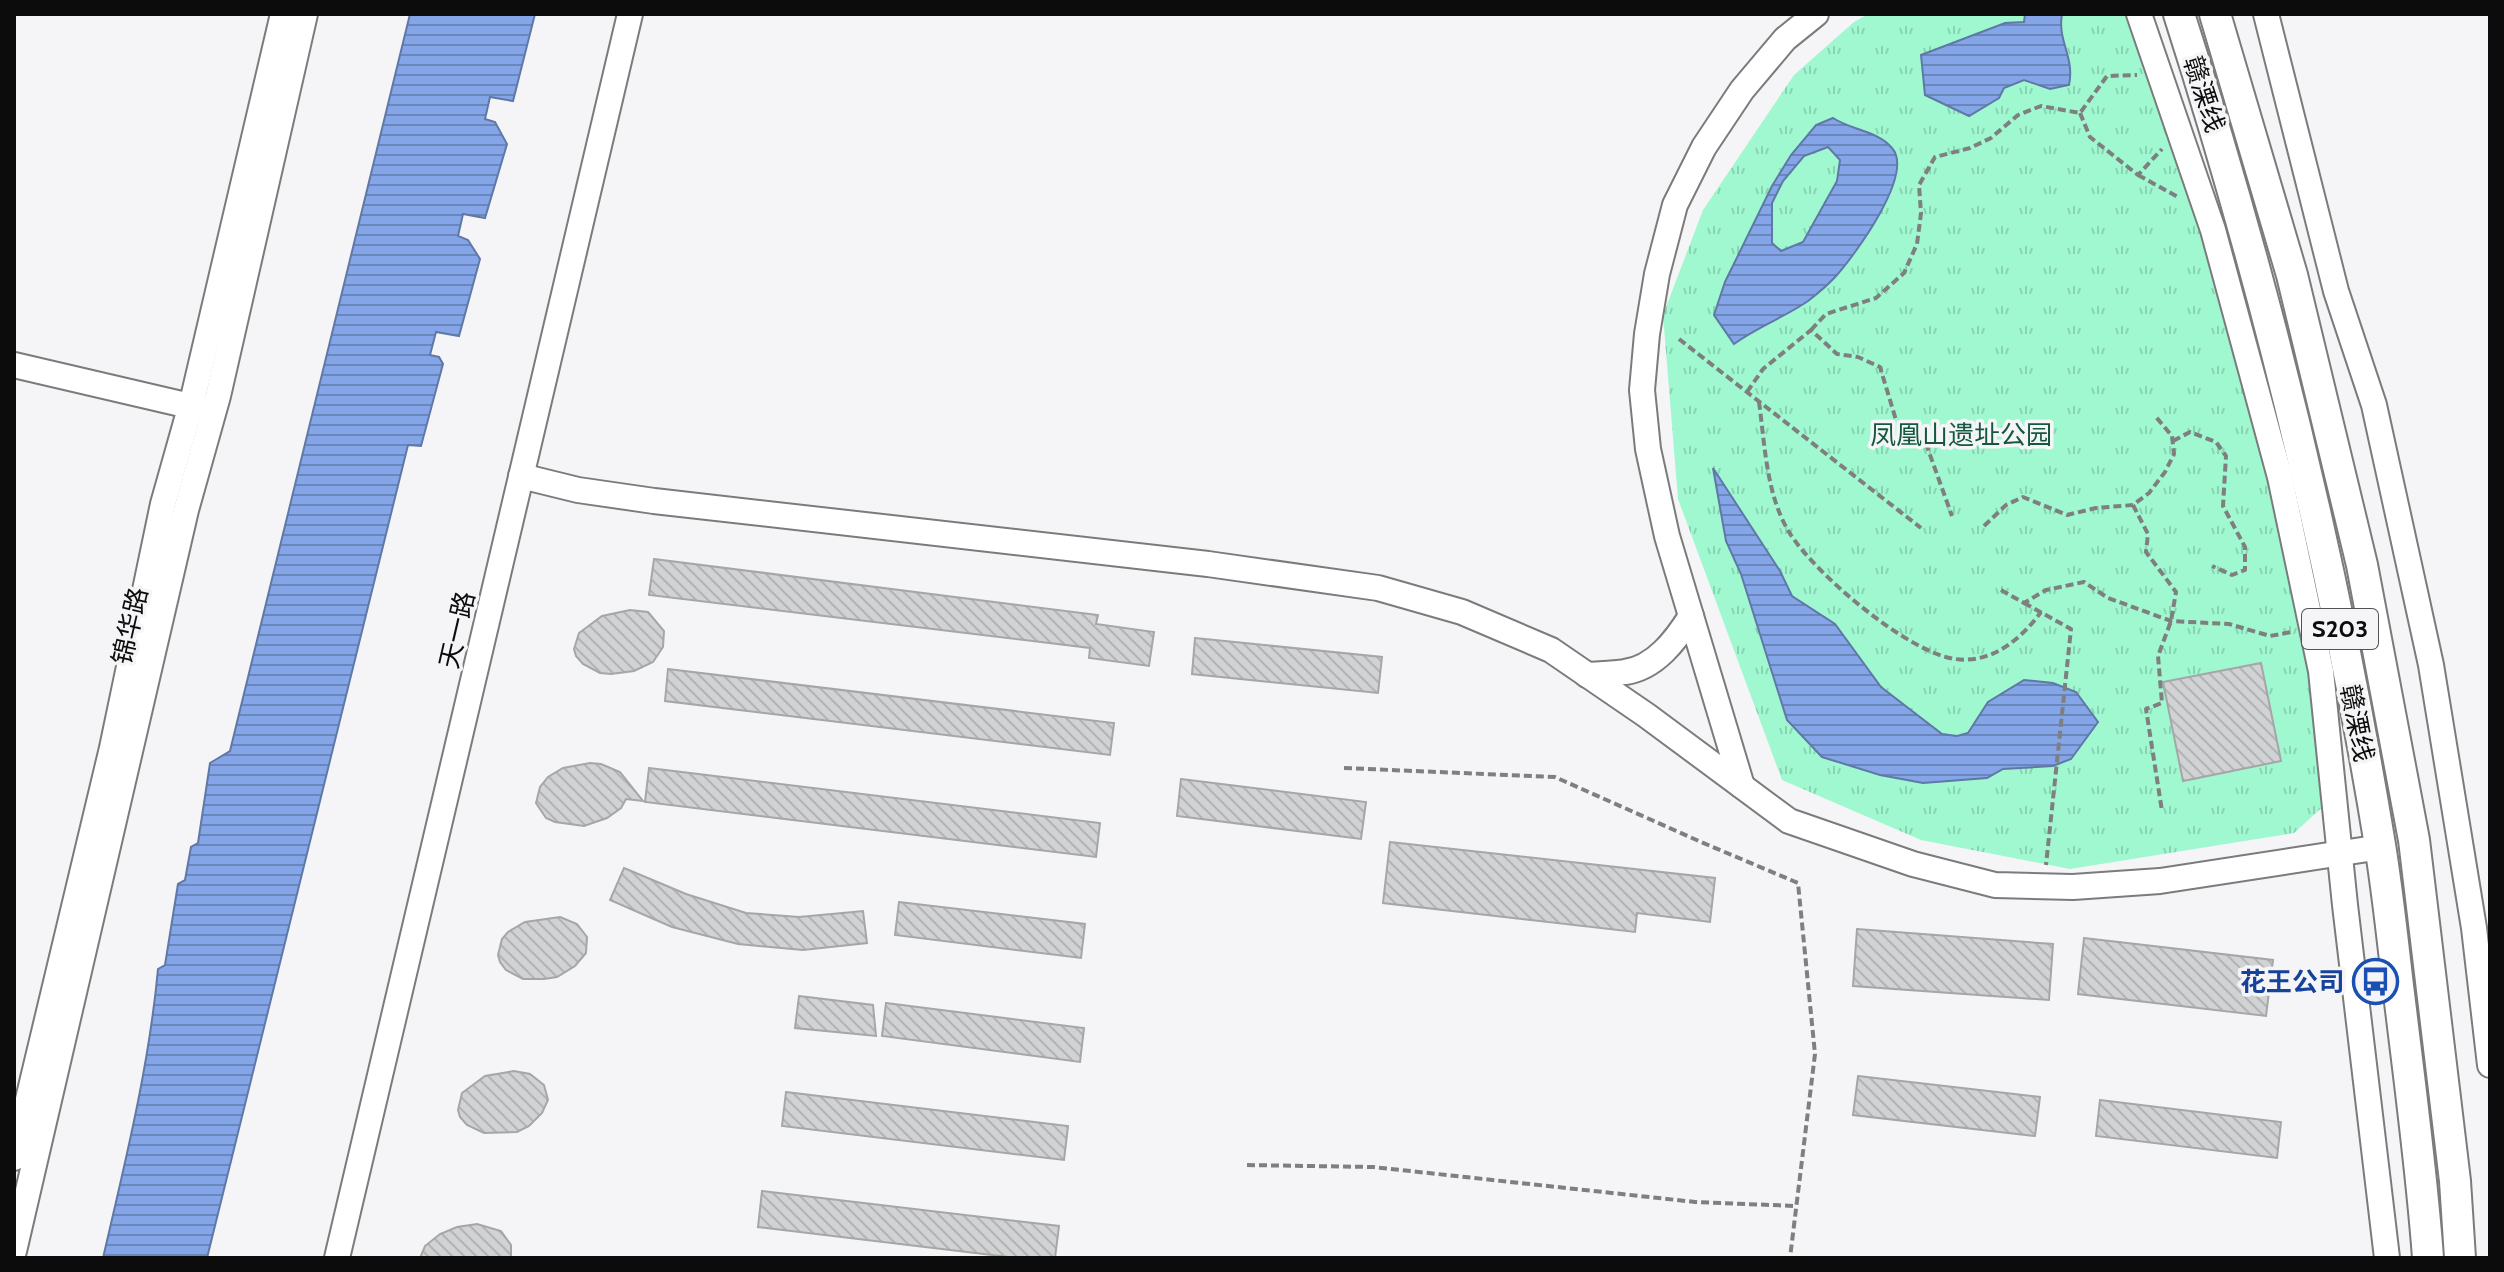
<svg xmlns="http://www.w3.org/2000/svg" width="2504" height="1272" viewBox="0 0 2504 1272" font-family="Cabin,'Noto Sans SC',sans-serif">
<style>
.grass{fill:url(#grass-tufts)}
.water{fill:url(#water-rules);stroke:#6078a6;stroke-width:2;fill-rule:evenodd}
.building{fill:url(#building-back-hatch);stroke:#a5a6a7;stroke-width:2}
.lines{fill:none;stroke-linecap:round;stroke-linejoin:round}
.minor-casing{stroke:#7b7b7c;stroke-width:28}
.major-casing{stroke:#7b7b7c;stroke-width:34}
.path{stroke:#7f7f80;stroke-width:4;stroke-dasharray:8 4;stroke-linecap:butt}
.minor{stroke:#fff;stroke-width:24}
.major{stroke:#fff;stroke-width:30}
.labels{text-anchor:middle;stroke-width:7;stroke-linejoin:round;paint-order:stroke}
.shield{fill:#f5f5f7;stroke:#525252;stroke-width:2}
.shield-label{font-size:24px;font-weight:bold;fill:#0c0c0c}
.street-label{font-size:26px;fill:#0c0c0c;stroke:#f5f5f7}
.park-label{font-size:26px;fill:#14593f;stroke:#f5f5f7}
.transit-label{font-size:26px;font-weight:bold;fill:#164399;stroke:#f5f5f7;text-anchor:end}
</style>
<defs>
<pattern id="grass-tufts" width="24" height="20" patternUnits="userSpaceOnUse" patternTransform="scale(2)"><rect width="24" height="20" fill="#9ff8cf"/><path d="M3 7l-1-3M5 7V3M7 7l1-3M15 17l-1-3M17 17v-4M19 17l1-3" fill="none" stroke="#88d3b1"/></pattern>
<pattern id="water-rules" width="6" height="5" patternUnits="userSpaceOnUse" patternTransform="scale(2)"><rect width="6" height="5" fill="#84a6e8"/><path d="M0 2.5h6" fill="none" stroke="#6a86ba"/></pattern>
<pattern id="building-back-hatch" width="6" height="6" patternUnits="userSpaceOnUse" patternTransform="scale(2)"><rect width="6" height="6" fill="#d1d2d3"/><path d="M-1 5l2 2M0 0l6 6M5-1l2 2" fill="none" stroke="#b2b3b4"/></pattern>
</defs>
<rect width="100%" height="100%" fill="#f5f5f7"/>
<!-- grass -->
<path class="grass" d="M1868,14H2129L2180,130L2297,594L2327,803L2294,833L2070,869L1921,840L1782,780L1678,499L1663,315L1703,210L1794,75L1854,22Z"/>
<!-- water -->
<g class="water">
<path d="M410,14H535L513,101L490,97L485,119L495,122L507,144L485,218L463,214L458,236L468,240L480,259L459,336L436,332L430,355L439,357L443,364L421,446L408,445L207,1258H103C125,1163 149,1067 158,969L165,965L178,884L185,880L191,847L198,843L210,763L230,751Z"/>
<path d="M2025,14H2062C2057,41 2075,57 2069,85L2050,89L2024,80L2004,88L1999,98L1969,116L1925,95L1921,55L2005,23L2024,22Z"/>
<path d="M1833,118C1851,130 1878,131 1892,148C1915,174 1854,256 1836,276C1828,285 1817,294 1808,301C1785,317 1757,327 1734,344L1714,315L1725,282L1772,186L1791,155L1816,125ZM1828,147L1840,160L1837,181L1803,242L1781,251L1772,243V203L1783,181L1804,156Z"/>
<path d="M1713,468L1780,571L1792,596L1835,624L1881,687L1942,734L1957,736L1968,733L1988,702L2024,680L2053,683L2076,692L2098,722L2071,759L2053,766L2003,769L1987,778L1923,783L1880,775L1822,757L1787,720L1741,574L1726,541Z"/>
</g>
<!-- building -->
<g class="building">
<path d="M654,559L1098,615L1096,624L1154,632L1149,666L1089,658L1090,648L649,595Z"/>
<path d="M630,610L648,612L664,631L663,647L653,662L634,671L611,674L600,673L583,664L576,656L574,649L579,633L602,616Z"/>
<path d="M1195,638L1382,657L1378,693L1192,674Z"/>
<path d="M2261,663L2281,761L2183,781L2163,682Z"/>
<path d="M668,669L1114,723L1110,755L665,701Z"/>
<path d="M590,763L601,764L620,772L643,801L626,799L621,808L607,818L584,826L555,822L546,818L536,803L540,787L548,777L563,768Z"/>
<path d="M649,768L1100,823L1096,857L645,802Z"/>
<path d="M1181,779L1366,802L1361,839L1177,816Z"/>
<path d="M1390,842L1715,878L1710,922L1637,913L1635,932L1383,903Z"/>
<path d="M624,868L686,894L746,913L799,917L863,911L867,943L803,950L738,944L672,927L610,900Z"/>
<path d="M899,902L1085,924L1081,958L895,935Z"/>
<path d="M560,917L577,924L587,937L586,953L575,966L557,977L544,979H523L506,970L500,962L498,955L502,939L508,932L525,922Z"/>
<path d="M1857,929L2053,944L2049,1000L1853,986Z"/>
<path d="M2084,938L2273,960L2266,1016L2078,994Z"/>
<path d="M799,996L873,1005L876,1036L795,1028Z"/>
<path d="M886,1003L1084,1028L1080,1062L882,1036Z"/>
<path d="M514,1071L530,1074L544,1085L548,1100L542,1113L529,1126L517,1132L484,1133L467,1125L460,1117L458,1110L462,1093L485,1076Z"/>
<path d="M1858,1076L2040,1097L2035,1136L1853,1115Z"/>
<path d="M786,1092L1068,1126L1064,1160L782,1126Z"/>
<path d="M2100,1100L2281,1122L2277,1158L2096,1136Z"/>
<path d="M762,1191L1059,1226L1055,1258H1017L758,1227Z"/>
<path d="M477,1224L501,1231L511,1245V1258H420L425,1246L440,1234L457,1227Z"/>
</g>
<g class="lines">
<defs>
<g id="minor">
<path d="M2139,14L2213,230L2280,477L2321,671L2345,905L2387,1258"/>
<path d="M2266,14L2336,291L2374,405L2431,665L2474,928L2490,1065"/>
<path d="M14,365L207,410"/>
<path d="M521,476L578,490L654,501L1208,564L1378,588L1462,612L1551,650L1646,715L1789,821L1913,864L1995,885L2073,887L2160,881L2381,847"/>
<path d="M1587,675C1599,674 1613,674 1625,672C1655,668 1676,640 1691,616"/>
<path d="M1742,786L1667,536L1648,449L1642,390L1647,334L1657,274L1675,205L1704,147L1742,90L1785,39L1816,14"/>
<path d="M14,1158L112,748L163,504L194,394L283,14"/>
<path d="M14,1251L186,510L218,396L305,14"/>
<path d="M337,1258L630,14"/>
</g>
<g id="major">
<path d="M2179,14C2266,285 2334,564 2380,845C2389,900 2394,955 2401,1010C2411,1093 2422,1175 2428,1258"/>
<path d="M2215,14L2292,275L2362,565L2414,840L2455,1181L2460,1258"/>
</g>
</defs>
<!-- minor casing -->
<use href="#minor" class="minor-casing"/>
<!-- major casing -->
<use href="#major" class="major-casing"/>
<!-- path -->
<g class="path">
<path d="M2080,113L2090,137L2138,175L2162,149"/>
<path d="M2138,175L2178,197"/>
<path d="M1811,330L1826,314L1876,298L1904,273L1917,244L1921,213L1919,185L1935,157L1970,148L1991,138L2018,115L2041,106L2080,113L2107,76L2137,75"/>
<path d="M1679,339L1921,528"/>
<path d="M1747,392L1763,369L1811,330L1837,354L1858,357L1880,367L1896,420L1925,441L1952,516"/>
<path d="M1759,402C1765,445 1766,494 1789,532C1813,572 1908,653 1955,659C1992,664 2021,639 2041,612"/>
<path d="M2173,441L2190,432L2216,442L2226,456L2223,506L2245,547V570L2232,575L2212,566"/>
<path d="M2133,505L2148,534L2146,552L2176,592L2171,621L2158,656L2162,703L2146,709L2162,811"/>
<path d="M1984,526L2006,505L2023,497L2067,515L2096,508L2133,505L2149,493L2165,472L2174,454L2172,436L2156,417"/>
<path d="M2001,590L2024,603L2046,590L2084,582L2108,598L2171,621L2229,624L2270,636L2291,632"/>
<path d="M2024,603L2071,629L2046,865"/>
<path d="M1344,768L1555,777L1701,842L1798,883L1815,1054L1790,1258"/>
<path d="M1247,1165L1373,1167L1695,1202L1796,1206"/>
</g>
<!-- minor -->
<use href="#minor" class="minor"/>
<!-- major -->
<use href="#major" class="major"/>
</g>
<!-- icons -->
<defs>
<symbol id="bus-ring" viewBox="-11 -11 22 22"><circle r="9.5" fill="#f5f5f7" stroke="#1a4fb4" stroke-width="1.5"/><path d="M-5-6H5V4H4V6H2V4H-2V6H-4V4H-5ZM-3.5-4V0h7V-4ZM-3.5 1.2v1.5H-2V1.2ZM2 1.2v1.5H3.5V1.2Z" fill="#1a4fb4"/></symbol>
</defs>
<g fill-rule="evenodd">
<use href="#bus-ring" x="2350" y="956" width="51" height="51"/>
</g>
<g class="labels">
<!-- shield labels -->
<rect class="shield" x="2302" y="609" width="76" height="40" rx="6"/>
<g class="shield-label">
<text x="2340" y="637">S203</text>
</g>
<!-- street labels -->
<g class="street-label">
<text transform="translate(2204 94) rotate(72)" y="9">赣溧线</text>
<text transform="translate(130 626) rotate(-77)" y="9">锦华路</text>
<text transform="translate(457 630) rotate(-77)" y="9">天一路</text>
<text transform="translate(2357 723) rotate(79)" y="9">赣溧线</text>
</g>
<!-- park labels -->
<g class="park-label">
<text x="1961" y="444">凤凰山遗址公园</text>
</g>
<!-- transit labels -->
<g class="transit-label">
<text x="2344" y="991">花王公司</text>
</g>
</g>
<!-- border -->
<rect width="2504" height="1272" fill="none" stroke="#0c0c0c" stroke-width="32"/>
</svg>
